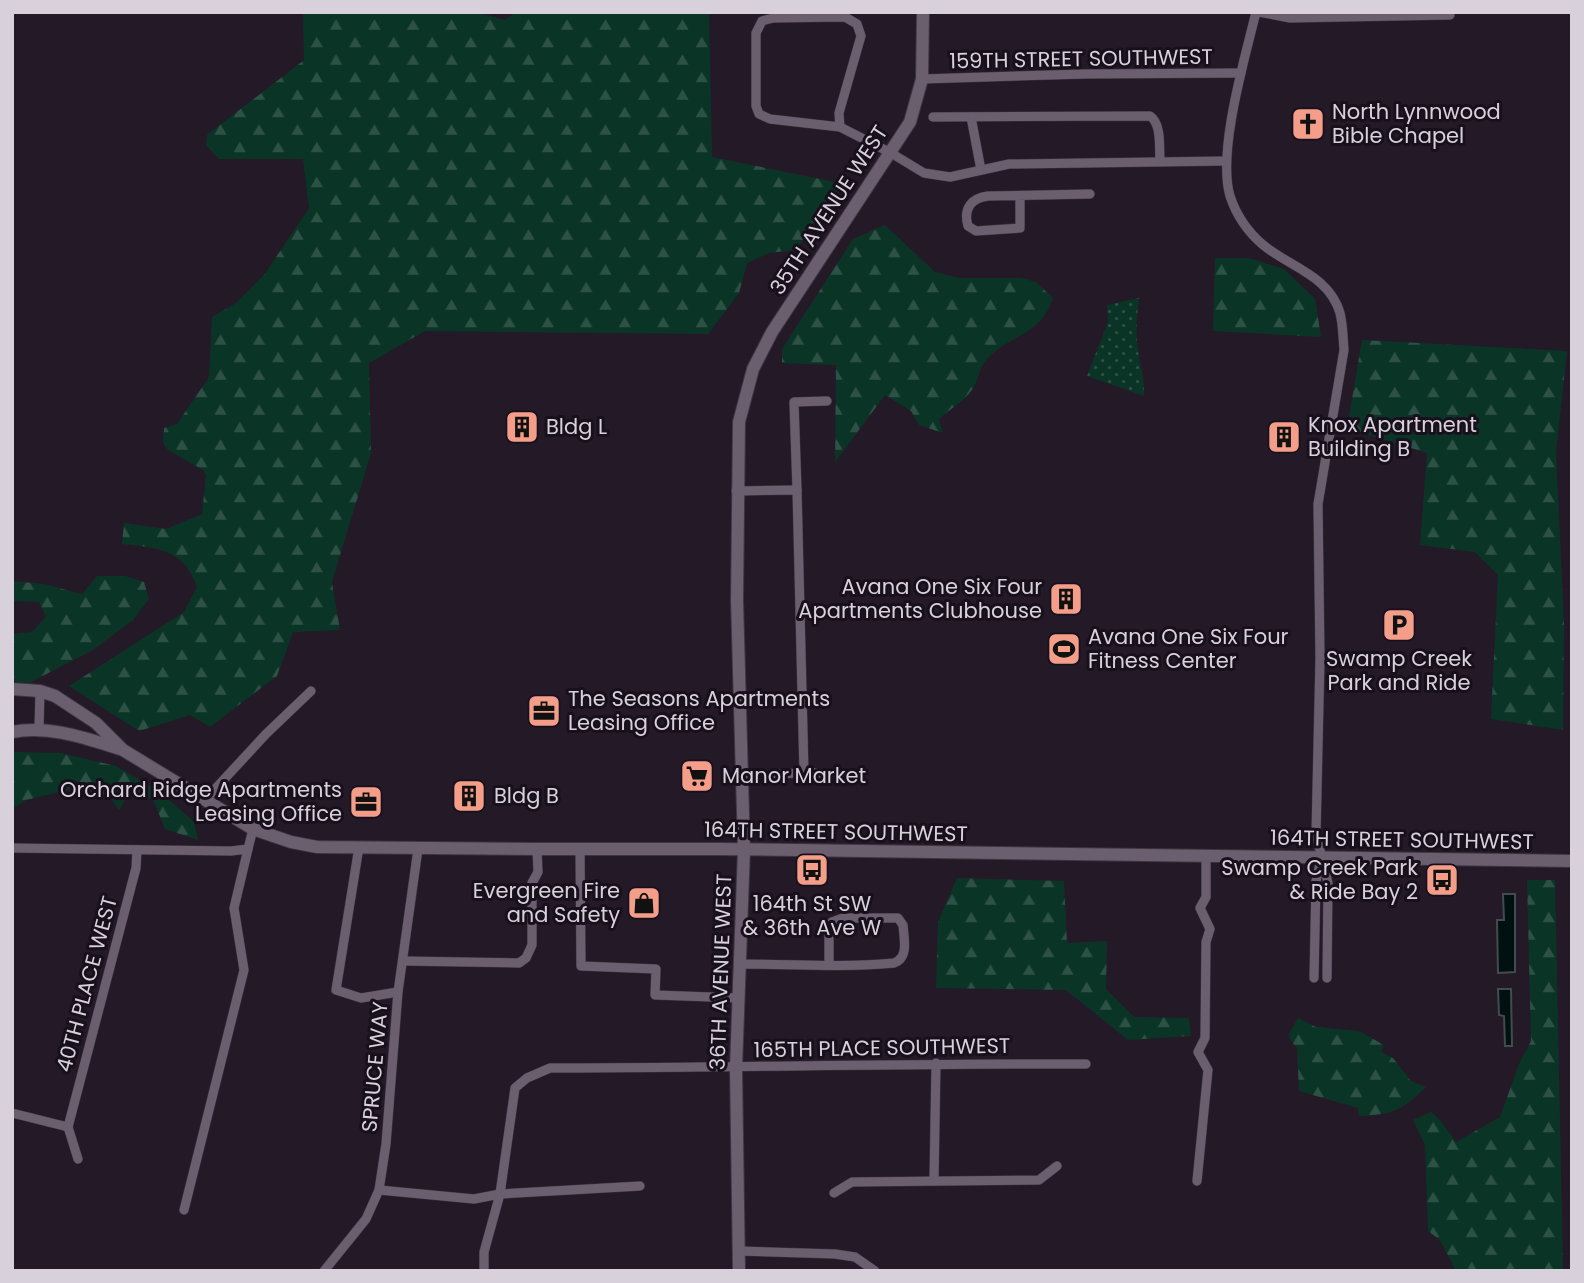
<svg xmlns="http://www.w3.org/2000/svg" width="1584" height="1283" viewBox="0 0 1584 1283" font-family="Poppins,sans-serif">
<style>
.forest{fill:url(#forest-firs)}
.park{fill:url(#park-dots)}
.water{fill:#011111;stroke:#424b4e;stroke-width:2}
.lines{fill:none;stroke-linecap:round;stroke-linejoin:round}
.street-casing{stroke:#3d3640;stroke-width:10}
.secondary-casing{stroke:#3d3640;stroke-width:14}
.street{stroke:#6a5e6f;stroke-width:9}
.secondary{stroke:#6a5e6f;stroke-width:12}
.labels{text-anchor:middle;stroke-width:6;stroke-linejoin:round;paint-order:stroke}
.street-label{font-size:21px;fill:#d8d1db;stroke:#19101d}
.poi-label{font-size:21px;fill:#d8d1db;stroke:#19101d;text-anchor:start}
</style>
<defs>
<pattern id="forest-firs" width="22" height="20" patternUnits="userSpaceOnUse" patternTransform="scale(1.75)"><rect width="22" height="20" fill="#0a3526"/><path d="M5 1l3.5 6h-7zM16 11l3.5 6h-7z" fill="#2d5145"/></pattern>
<pattern id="park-dots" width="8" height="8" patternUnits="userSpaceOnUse" patternTransform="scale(1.75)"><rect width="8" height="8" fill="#0a3526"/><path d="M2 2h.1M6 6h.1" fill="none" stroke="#2d5145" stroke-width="1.8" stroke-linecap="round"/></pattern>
</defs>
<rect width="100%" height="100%" fill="#231927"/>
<!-- forest -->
<g class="forest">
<path d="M303,12H477L505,20L516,12H709L712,157L845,184L795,250L769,253L747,263L739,293L708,334L425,331L369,363L371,453L332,582L340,630L293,632L277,676L210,727L190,715L139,731L69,686L184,612L197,587C184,549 158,548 122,544L124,523L166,529L202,514L206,475L203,470L168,450L163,443L164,428L177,424L209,377L212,317L236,303L264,275L309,208L303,159H219L206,145L207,135L304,60Z"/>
<path d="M885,225L935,272L958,278H1021L1036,282L1053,298C1039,338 1010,333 986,360C979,368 978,381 972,390C964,401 949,410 939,419L943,433L919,425L911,411L885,395L835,462L836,365L782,363V349L853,239Z"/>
<path d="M1215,258H1249L1284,269L1315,299L1321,337L1213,331Z"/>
<path d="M1362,340L1567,351L1556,452L1564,624L1563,730L1491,719L1498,575L1475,552L1420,545L1427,453L1347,428Z"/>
<path d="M97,576H125L144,582L149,599L133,620L93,650L29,683L12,681V634L32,632L46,617L39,602L12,601V581L44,584L82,594Z"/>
<path d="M12,752L61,753L116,766L159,791L194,822L198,840L165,829L153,799L129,792L119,810L109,795L71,789L26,800L12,809Z"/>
<path d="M957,878L1064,881L1067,943L1107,941L1106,989L1134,1017L1189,1018L1191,1036L1128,1040L1066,990L936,988L938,922Z"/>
<path d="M1527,880H1555L1563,1271H1456L1440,1240L1428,1231L1425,1145L1413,1120L1431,1112L1440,1120L1456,1142L1500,1117L1519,1064L1531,1041Z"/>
<path d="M1298,1018L1316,1027L1359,1031L1384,1045L1381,1052L1393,1058L1411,1081L1426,1087C1403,1110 1392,1115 1359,1116L1358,1108L1299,1091L1297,1048L1290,1040L1289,1034Z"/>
</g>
<!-- park -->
<path class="park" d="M1139,298C1137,316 1135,333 1138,350C1140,366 1145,380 1144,396L1087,376L1108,322L1107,305Z"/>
<!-- water -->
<g class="water">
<path d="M1503,894H1515V972L1498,973L1497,920H1504Z"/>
<path d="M1498,989H1511L1512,1046H1505L1504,1016L1499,1015Z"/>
</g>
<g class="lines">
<defs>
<g id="street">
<path d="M1256,12C1245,58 1217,152 1230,196C1236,214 1247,231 1262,244C1289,267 1329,275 1340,313C1343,325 1343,338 1344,350L1318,504L1320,658L1316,834L1328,883L1327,978"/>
<path d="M1259,12L1290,18L1450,15"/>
<path d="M922,79L1085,74L1241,73"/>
<path d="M933,117L1150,116C1162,124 1159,148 1160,161"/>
<path d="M971,117L981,170"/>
<path d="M840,127L839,113L861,36L857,24L845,17L773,18L762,21L756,33V106L759,114L770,119L840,127L891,153L924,173L950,177L1009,164L1226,161"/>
<path d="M1020,196V228L976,231L968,226C963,209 971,198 988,196L1090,194"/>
<path d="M797,490L794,402L827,401"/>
<path d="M736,491L797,490L804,773H832"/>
<path d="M39,729L40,691"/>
<path d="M774,774L804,773"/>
<path d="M204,801L266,734L311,691"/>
<path d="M359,847L336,990L361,998L398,992"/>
<path d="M12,848L231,851L248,849L253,829"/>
<path d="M580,849L581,966L656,969L655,995L739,998"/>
<path d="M403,961L519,963L526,958L532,945V883L538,872L537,849"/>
<path d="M740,964C791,964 843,968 894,963C909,958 904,939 903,925L898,918H843L832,922L829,928V964"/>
<path d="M1314,978L1316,881L1321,860"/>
<path d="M12,1113L68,1127"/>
<path d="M68,1127L136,868L137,850"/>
<path d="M68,1127L78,1159"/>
<path d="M934,1181L936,1063"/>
<path d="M1197,1181L1208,1070L1198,1052L1205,1038L1206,942L1210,929L1200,908L1206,897V857"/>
<path d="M379,1190L474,1199L500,1194L640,1186"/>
<path d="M834,1193L852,1182L1039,1180L1057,1166"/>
<path d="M184,1210L244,970L234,908L248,849"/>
<path d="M739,1251L835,1254L855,1257L875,1271"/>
<path d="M324,1271L366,1219L379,1190L386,1144L398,992L418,849"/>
<path d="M484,1271V1252L500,1194L515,1088L527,1078L550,1068C729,1068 907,1063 1086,1064"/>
</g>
<g id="secondary">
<path d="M12,689L40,691L55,696L96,723L123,750L253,829L291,842L317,847L537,849H720L1572,861"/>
<path d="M12,732C49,725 85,738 120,749"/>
<path d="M739,1271L736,1068L744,849L737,600L739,422L753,369L772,332L910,122L922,79L923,12"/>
</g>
</defs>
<!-- street casing -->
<use href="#street" class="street-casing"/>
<!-- secondary casing -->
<use href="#secondary" class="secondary-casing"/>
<!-- street -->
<use href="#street" class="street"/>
<!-- secondary -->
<use href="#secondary" class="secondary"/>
</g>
<!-- icons -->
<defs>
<symbol id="church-square" viewBox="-11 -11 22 22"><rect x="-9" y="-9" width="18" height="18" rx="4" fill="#f49e89" stroke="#19101d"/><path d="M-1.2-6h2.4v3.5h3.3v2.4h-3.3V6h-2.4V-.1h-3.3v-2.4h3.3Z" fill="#111"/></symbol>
<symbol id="building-square" viewBox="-11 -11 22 22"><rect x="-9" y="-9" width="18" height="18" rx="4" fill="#f49e89" stroke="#19101d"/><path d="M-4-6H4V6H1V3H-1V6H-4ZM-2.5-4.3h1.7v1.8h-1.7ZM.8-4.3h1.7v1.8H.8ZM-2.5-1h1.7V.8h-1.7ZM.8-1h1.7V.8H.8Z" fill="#111"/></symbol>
<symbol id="parking-square" viewBox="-11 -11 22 22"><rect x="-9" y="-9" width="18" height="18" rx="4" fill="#f49e89" stroke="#19101d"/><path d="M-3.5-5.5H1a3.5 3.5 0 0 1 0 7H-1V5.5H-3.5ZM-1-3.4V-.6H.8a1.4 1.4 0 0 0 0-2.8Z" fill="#111"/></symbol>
<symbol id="stadium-square" viewBox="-11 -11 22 22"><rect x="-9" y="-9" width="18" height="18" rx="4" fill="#f49e89" stroke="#19101d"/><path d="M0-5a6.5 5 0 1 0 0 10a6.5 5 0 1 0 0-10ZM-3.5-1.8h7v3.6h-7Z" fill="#111"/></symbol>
<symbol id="office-square" viewBox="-11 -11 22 22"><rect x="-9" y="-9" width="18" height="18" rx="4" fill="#f49e89" stroke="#19101d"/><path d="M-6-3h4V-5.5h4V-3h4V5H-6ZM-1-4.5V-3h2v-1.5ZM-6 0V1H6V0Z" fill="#111"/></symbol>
<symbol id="supermarket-square" viewBox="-11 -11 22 22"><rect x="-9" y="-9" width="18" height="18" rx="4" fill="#f49e89" stroke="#19101d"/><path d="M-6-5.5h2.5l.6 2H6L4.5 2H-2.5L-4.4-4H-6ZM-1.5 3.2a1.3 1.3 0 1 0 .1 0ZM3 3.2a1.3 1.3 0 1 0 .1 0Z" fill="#111"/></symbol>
<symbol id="bus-square" viewBox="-11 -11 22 22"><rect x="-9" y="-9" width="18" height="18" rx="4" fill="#f49e89" stroke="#19101d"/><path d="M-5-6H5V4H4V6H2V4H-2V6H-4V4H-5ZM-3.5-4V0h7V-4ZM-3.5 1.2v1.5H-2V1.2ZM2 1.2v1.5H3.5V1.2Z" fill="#111"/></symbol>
<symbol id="shop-square" viewBox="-11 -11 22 22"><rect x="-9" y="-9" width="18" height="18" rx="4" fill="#f49e89" stroke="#19101d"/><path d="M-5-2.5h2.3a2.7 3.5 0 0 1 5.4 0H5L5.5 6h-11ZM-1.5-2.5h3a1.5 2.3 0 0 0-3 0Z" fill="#111"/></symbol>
</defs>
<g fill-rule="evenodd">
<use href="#church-square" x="1289" y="105" width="38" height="38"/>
<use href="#building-square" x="503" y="408" width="38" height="38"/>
<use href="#building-square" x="1265" y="418" width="38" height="38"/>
<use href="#building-square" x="1047" y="580" width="38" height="38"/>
<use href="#parking-square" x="1380" y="606" width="38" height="38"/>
<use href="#stadium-square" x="1045" y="630" width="38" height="38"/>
<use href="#office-square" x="525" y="692" width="38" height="38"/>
<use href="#supermarket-square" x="678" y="757" width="38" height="38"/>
<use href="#building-square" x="450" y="777" width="38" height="38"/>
<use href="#office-square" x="347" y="783" width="38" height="38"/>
<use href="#bus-square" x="793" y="851" width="38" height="38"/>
<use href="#bus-square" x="1423" y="861" width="38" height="38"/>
<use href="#shop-square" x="625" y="884" width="38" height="38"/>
</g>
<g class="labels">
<!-- street labels -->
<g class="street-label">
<text transform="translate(1081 59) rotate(-1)" y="7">159TH STREET SOUTHWEST</text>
<text transform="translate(829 210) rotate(-57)" y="7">35TH AVENUE WEST</text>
<text transform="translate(836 832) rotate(1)" y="7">164TH STREET SOUTHWEST</text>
<text transform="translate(1402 840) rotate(1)" y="7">164TH STREET SOUTHWEST</text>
<text transform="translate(721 972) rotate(-88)" y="7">36TH AVENUE WEST</text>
<text transform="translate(87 984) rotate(-75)" y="7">40TH PLACE WEST</text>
<text transform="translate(882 1048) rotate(-1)" y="7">165TH PLACE SOUTHWEST</text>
<text transform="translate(375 1067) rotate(-85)" y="7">SPRUCE WAY</text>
</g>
<!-- poi labels -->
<g class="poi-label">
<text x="1332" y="119">North Lynnwood<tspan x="1332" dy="24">Bible Chapel</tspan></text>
<text x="1308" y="432">Knox Apartment<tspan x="1308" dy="24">Building B</tspan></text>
<text x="546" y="434">Bldg L</text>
<text x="1042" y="594" text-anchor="end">Avana One Six Four<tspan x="1042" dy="24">Apartments Clubhouse</tspan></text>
<text x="1088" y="644">Avana One Six Four<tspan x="1088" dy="24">Fitness Center</tspan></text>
<text x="1399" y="666" text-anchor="middle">Swamp Creek<tspan x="1399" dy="24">Park and Ride</tspan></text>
<text x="568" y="706">The Seasons Apartments<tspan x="568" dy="24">Leasing Office</tspan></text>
<text x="722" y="783">Manor Market</text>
<text x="342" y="797" text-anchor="end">Orchard Ridge Apartments<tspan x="342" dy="24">Leasing Office</tspan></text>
<text x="494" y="803">Bldg B</text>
<text x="1418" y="875" text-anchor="end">Swamp Creek Park<tspan x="1418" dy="24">&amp; Ride Bay 2</tspan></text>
<text x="620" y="898" text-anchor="end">Evergreen Fire<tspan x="620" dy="24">and Safety</tspan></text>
<text x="812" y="911" text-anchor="middle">164th St SW<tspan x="812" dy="24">&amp; 36th Ave W</tspan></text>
</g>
</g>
<!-- border -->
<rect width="1584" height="1283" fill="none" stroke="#d8d1db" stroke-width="28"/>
</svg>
